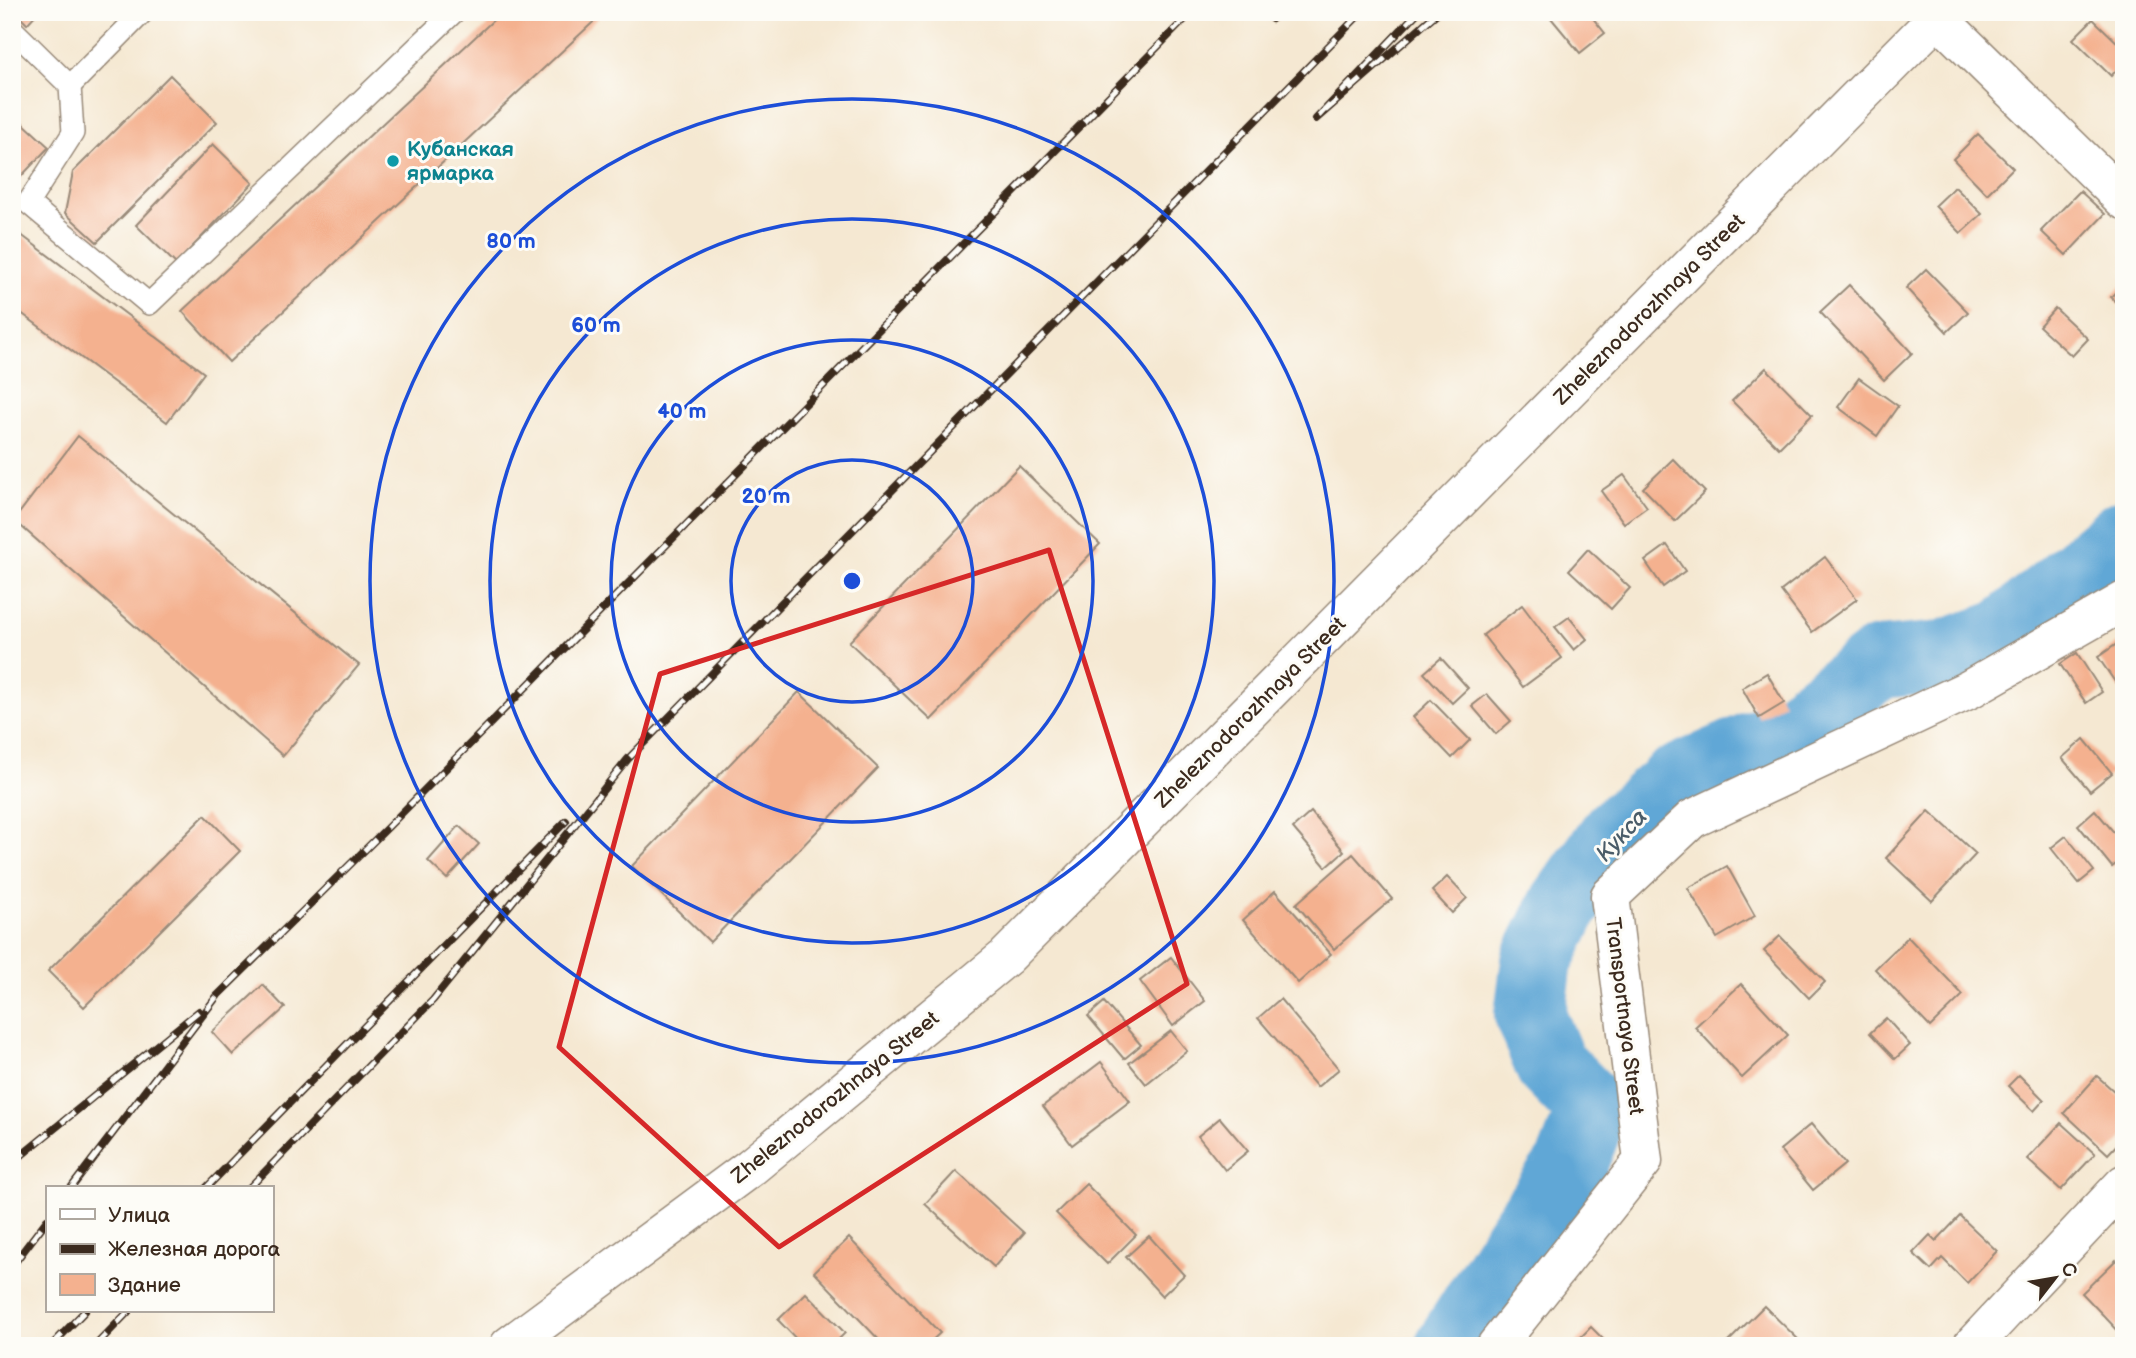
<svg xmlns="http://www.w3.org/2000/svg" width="2136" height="1358" viewBox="0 0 2136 1358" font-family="'Balsamiq Sans',sans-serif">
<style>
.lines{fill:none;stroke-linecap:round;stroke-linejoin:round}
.river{stroke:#60a7d6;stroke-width:72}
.building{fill:#f4b18f}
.lane-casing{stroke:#988978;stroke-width:24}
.street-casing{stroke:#988978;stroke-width:41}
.lane{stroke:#fff;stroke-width:21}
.street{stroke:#fff;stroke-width:38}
.rail-casing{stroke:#3b2a1e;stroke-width:8}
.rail{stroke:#fdfcf7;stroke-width:5;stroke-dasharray:16;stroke-linecap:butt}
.marked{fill:none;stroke:#d62828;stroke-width:5;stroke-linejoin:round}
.ring{fill:none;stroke:#1d4ed8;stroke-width:3.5}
.culture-dot{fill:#0f9aa8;stroke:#fdfcf7;stroke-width:2.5}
.labels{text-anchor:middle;stroke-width:6;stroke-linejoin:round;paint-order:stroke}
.culture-label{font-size:21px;font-weight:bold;fill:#0d838f;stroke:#fdfcf7;text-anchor:start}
.street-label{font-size:21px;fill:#3b2a1e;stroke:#fdfcf7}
.water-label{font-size:23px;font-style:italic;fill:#4a5c68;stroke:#fdfcf7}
.centre{fill:#1d4ed8;stroke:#fdfcf7;stroke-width:3.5}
.ring-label{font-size:21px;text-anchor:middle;font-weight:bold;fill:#1d4ed8;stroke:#fdfcf7;stroke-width:6;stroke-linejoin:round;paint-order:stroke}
</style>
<rect width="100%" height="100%" fill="#fdfcf7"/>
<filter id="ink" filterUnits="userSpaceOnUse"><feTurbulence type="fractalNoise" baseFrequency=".0143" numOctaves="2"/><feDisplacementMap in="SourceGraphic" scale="14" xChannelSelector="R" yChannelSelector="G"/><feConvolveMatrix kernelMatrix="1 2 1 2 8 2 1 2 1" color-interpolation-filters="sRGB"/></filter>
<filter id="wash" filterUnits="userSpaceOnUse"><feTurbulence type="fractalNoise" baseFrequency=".00686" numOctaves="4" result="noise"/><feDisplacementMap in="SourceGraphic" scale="28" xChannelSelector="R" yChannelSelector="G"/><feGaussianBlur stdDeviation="1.57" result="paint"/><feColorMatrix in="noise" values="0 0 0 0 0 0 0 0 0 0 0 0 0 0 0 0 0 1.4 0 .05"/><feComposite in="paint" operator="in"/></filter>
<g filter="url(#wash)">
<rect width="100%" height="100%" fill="#f5e8d2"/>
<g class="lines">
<!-- river -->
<path class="river" d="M1451,1346L1521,1236L1571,1165L1593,1109L1551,1066L1530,1015L1537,961L1565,904L1616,833L1677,781L1791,730L1879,663L1941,657L2004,635L2124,535"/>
</g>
<g id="blocks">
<!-- building -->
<g class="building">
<path d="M15,12H38L27,24Z"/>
<path d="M502,12H604L229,362L182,311Z"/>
<path d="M1546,12H1588L1605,33L1580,53Z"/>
<path d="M2093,19L2124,49V62L2111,76L2073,39Z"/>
<path d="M170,75L217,122L97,242L65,213L73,172Z"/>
<path d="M12,113L49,147L12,186Z"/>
<path d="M1978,134L2013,168L1987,194L1953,159Z"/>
<path d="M213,144L253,183L176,264L136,225Z"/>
<path d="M1955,187L1982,214L1961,233L1935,206Z"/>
<path d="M2080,191L2105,214L2066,255L2041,231Z"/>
<path d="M12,228L204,373L167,422L12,306Z"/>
<path d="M1926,269L1968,312L1947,332L1906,288Z"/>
<path d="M2124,283V309L2111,297Z"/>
<path d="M1849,285L1912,353L1884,380L1820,312Z"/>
<path d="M2055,308L2088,339L2072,356L2039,326Z"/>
<path d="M1766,368L1812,415L1779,448L1732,401Z"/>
<path d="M1859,378L1898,406L1877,436L1838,407Z"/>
<path d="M78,436L359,665L283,756L14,520Z"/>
<path d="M1673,459L1705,492L1675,521L1643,488Z"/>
<path d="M1019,466L1100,544L931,720L849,642Z"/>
<path d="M1624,475L1647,507L1624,523L1601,491Z"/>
<path d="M1667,545L1685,571L1663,587L1645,561Z"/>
<path d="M1588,549L1630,588L1611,609L1569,570Z"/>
<path d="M1825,557L1857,599L1812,632L1781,591Z"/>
<path d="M1522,605L1562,658L1523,687L1483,635Z"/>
<path d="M1569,617L1587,639L1574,650L1555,627Z"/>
<path d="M2124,639V695L2098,657Z"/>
<path d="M2077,653L2102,692L2086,703L2060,664Z"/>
<path d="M1441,658L1468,688L1452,703L1424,673Z"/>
<path d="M1767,673L1784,703L1759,718L1742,688Z"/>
<path d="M799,692L878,768L710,942L632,866Z"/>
<path d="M1487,694L1511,721L1496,734L1472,706Z"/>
<path d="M1431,700L1470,740L1452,758L1413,717Z"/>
<path d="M2084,739L2112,773L2090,791L2062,758Z"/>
<path d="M2095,810L2124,844V858L2112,867L2078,825Z"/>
<path d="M1929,811L1976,854L1932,901L1886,858Z"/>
<path d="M1311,812L1344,851L1326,867L1293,828Z"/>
<path d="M205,815L240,851L84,1007L48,971Z"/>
<path d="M459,826L479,844L447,879L428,861Z"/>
<path d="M2066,836L2094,871L2079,883L2051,848Z"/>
<path d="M1353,854L1392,899L1334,949L1296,904Z"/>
<path d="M1727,866L1755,916L1717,938L1688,888Z"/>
<path d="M1447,877L1467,898L1452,913L1432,891Z"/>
<path d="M1275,891L1331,954L1298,983L1243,920Z"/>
<path d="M1780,936L1825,982L1809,998L1764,951Z"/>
<path d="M1908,937L1963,995L1930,1027L1875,969Z"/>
<path d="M1171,957L1205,1001L1173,1026L1140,981Z"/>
<path d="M1741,984L1788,1035L1742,1078L1695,1027Z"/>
<path d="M263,985L285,1008L233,1055L212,1032Z"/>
<path d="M1280,999L1339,1069L1317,1087L1258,1018Z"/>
<path d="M1104,1002L1141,1045L1124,1059L1088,1016Z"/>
<path d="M1886,1018L1910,1045L1895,1059L1870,1033Z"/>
<path d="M1171,1031L1187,1051L1146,1084L1129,1063Z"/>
<path d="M1101,1062L1130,1101L1072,1145L1043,1106Z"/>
<path d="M2019,1075L2044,1100L2034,1111L2008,1086Z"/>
<path d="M2097,1076L2124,1100V1137L2108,1154L2064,1113Z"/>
<path d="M1220,1118L1248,1151L1225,1170L1198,1136Z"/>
<path d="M2061,1123L2095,1154L2061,1190L2027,1159Z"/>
<path d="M1811,1124L1845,1164L1813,1190L1780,1150Z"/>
<path d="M956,1171L1024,1233L994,1267L925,1204Z"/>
<path d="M1086,1184L1136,1235L1107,1264L1056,1213Z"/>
<path d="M1960,1216L1997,1251L1967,1283L1942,1258L1931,1270L1913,1253L1930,1235L1936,1241Z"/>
<path d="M1149,1236L1184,1275L1162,1296L1126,1257Z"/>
<path d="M849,1238L940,1333L926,1346H885L814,1272Z"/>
<path d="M2116,1260L2124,1268V1337L2082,1293Z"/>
<path d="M806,1293L845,1333L832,1346H803L778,1320Z"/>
<path d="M1764,1306L1805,1346H1730L1727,1343Z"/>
<path d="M1591,1327L1610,1346H1572Z"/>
</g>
</g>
</g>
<g filter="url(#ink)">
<use href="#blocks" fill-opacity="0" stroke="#988978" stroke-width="2"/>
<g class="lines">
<defs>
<g id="lane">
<path d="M12,29L70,86L73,133L28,203L149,304L454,12"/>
<path d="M70,86L143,12"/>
</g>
<g id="street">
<path d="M1938,18L2124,200"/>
<path d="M509,1346L751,1167L1006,957L1943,12"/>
<path d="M1496,1346L1643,1161L1610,896L1692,819L1970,689L2124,601"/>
<path d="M1972,1346L2124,1184"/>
</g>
</defs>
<!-- lane casing -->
<use href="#lane" class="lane-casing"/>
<!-- street casing -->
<use href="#street" class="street-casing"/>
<!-- lane -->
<use href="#lane" class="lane"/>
<!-- street -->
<use href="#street" class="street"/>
<defs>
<g id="rail">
<path d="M1418,12L1316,119L1438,12"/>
<path d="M1272,19L1277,12"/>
<path d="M12,1163L199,1011"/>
<path d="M71,1188L218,995L387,828L1192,12"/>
<path d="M206,1188L566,821"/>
<path d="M249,1188L433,1000L628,759L1362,12"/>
<path d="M12,1266L47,1220"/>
<path d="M51,1346L85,1311"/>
<path d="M95,1346L129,1311"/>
</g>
</defs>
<!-- rail casing -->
<use href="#rail" class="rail-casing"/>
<!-- rail -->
<use href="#rail" class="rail"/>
</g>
</g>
<!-- marked area -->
<path class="marked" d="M1049,550L1187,984L779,1247L559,1047L660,674Z"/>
<!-- distance rings -->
<g class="ring">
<circle cx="852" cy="581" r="121"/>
<circle cx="852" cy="581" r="241"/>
<circle cx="852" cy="581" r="362"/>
<circle cx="852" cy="581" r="482"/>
</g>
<!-- markers -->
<circle class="culture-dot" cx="393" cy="161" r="7"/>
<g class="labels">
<!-- culture labels -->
<g class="culture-label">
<text x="407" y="156">Кубанская<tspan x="407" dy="24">ярмарка</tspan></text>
</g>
<!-- street labels -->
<g class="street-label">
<text transform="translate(1649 309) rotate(-45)" y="7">Zheleznodorozhnaya Street</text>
<text transform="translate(1250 712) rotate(-45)" y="7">Zheleznodorozhnaya Street</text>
<text transform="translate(1625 1016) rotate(83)" y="7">Transportnaya Street</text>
<text transform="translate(835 1097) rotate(-39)" y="7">Zheleznodorozhnaya Street</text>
</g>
<!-- water labels -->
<g class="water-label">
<text transform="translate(1621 835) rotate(-47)" y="8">Кукса</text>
</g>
</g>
<circle cx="852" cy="581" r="10" class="centre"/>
<g class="ring-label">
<text x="511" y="248">80 m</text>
<text x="596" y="332">60 m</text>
<text x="682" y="418">40 m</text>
<text x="766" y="503">20 m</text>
</g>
<!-- margin -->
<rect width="2136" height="1358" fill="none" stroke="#fdfcf7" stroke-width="42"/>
<!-- legend -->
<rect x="46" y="1186" width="228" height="126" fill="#fdfcf7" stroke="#afa8a0" stroke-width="2"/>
<rect x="60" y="1209" width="35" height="10" fill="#ffffff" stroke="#afa8a0" stroke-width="2"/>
<text x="108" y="1222" font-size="21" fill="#3b2a1e">Улица</text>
<rect x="60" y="1244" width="35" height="10" fill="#3b2a1e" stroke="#afa8a0" stroke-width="2"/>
<text x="108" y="1256" font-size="21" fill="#3b2a1e">Железная дорога</text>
<rect x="60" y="1274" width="35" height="21" fill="#f4b18f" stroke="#afa8a0" stroke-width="2"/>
<text x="108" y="1292" font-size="21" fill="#3b2a1e">Здание</text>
<!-- north arrow -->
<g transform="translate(2055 1278) rotate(59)" stroke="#fdfcf7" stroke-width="5" paint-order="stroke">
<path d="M0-5L12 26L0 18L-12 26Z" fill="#3b2a1e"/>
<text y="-10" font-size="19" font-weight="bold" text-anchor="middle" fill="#3b2a1e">С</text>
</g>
</svg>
